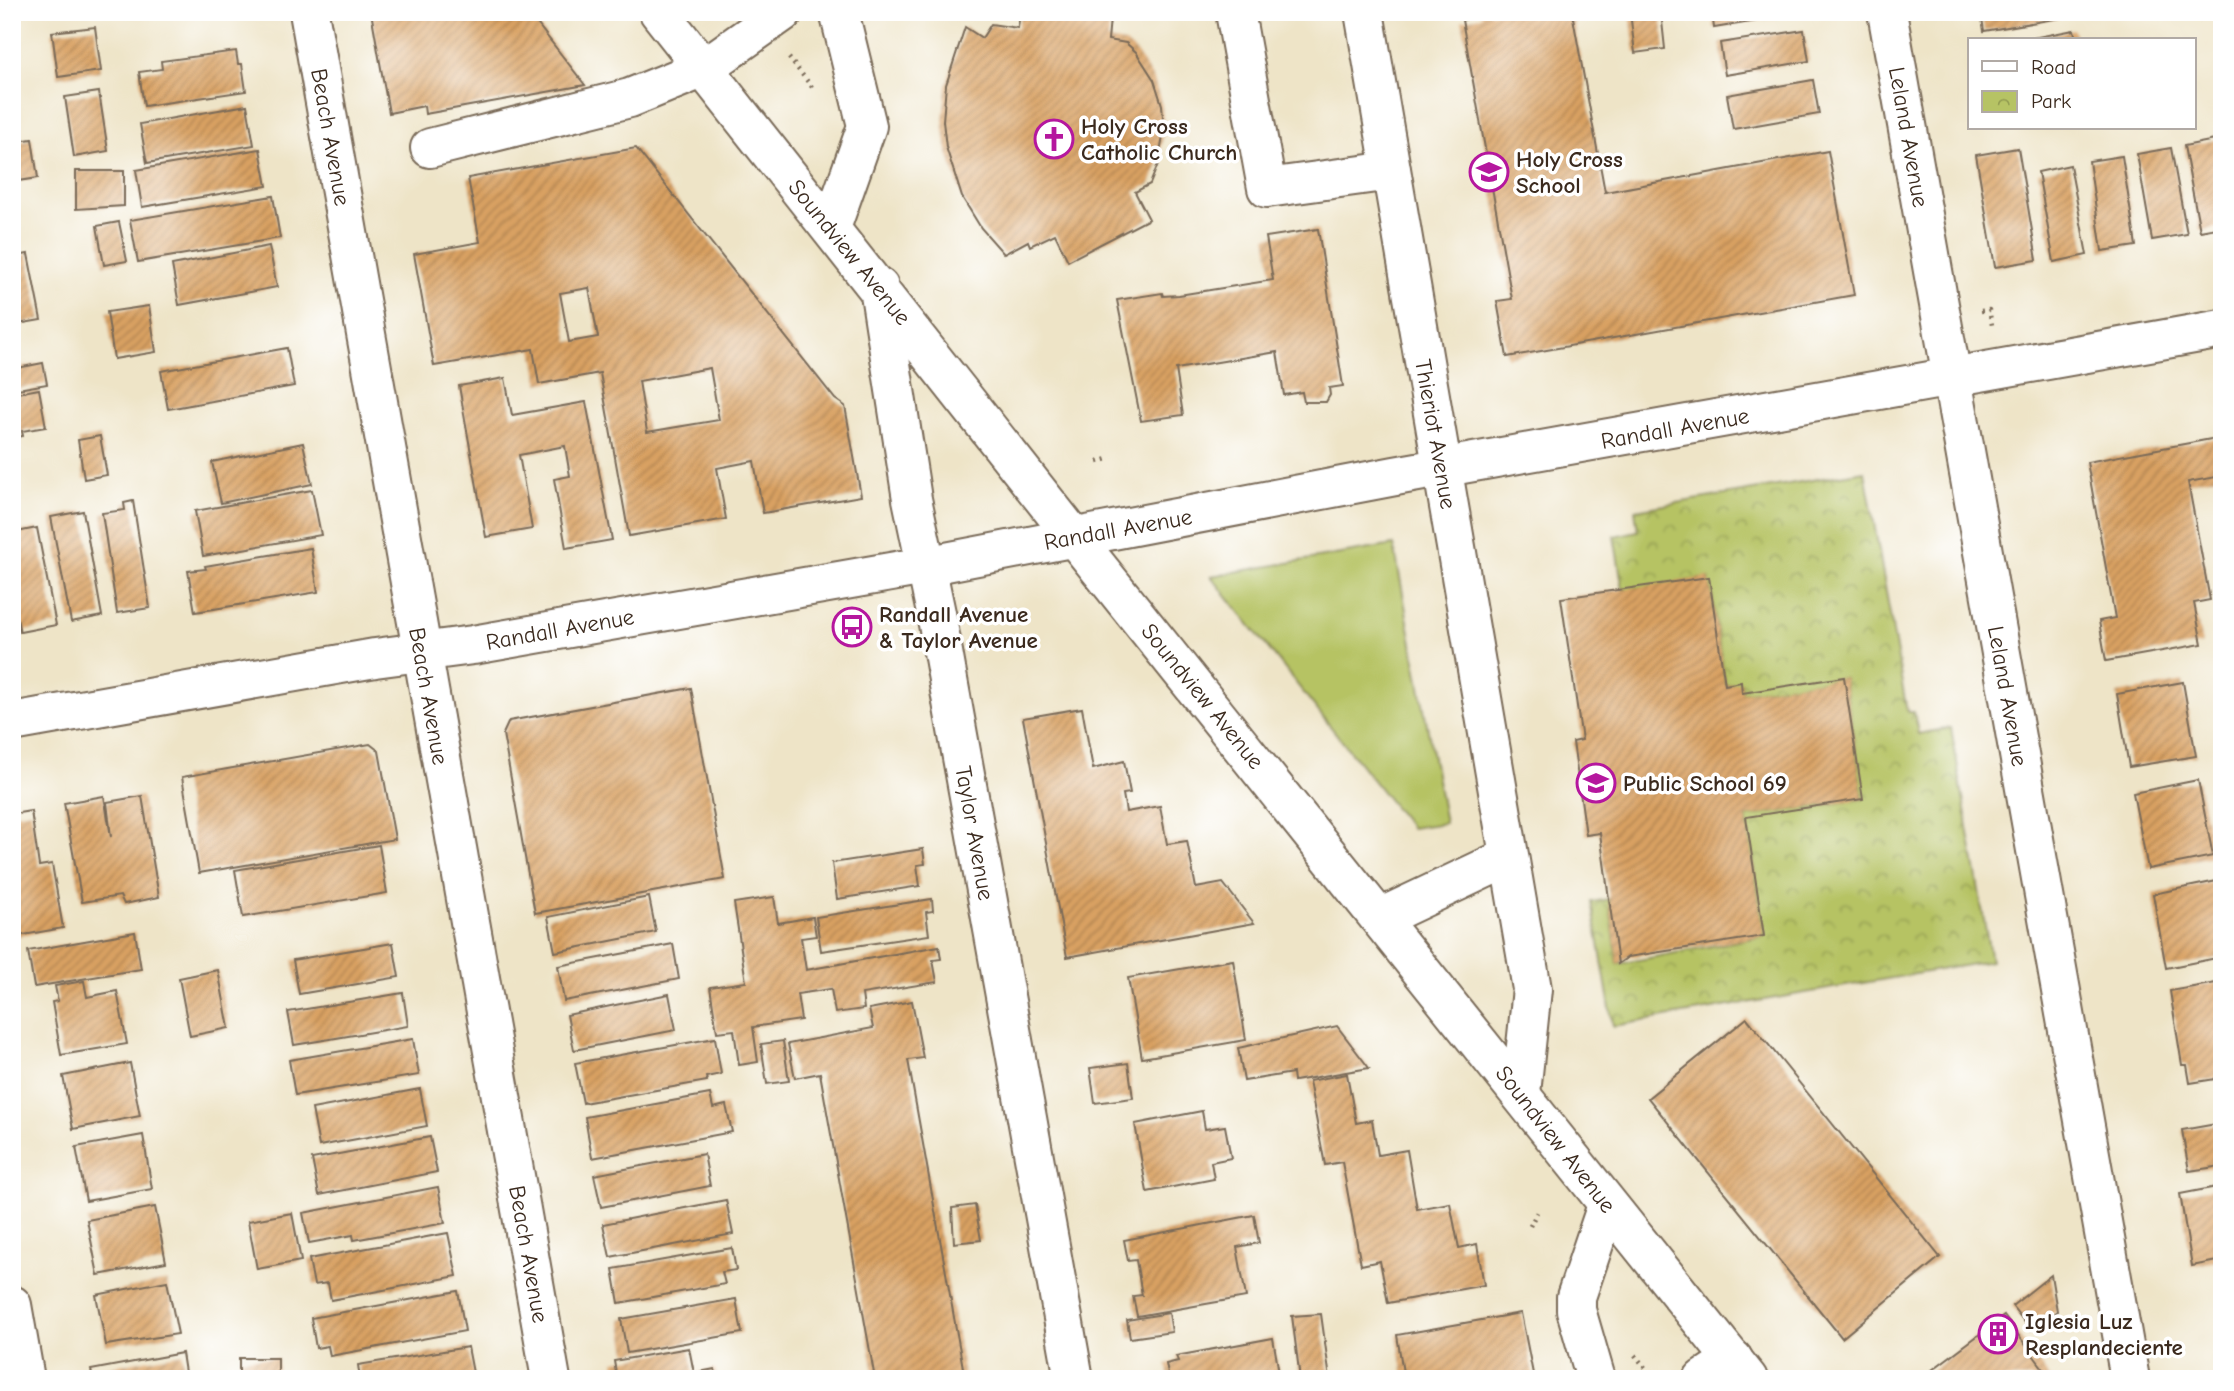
<svg xmlns="http://www.w3.org/2000/svg" width="2234" height="1391" viewBox="0 0 2234 1391" font-family="'Comic Neue',sans-serif">
<style>
.park{fill:url(#park-crowns);stroke:#787641;stroke-width:2}
.garden{fill:#b6c364;stroke:#787641;stroke-width:2}
.building{fill:url(#building-hatch);fill-rule:evenodd}
.lines{fill:none;stroke-linecap:round;stroke-linejoin:round}
.minor-casing{stroke:#7a6b59;stroke-width:42}
.major-casing{stroke:#7a6b59;stroke-width:42}
.path{stroke:#7a6b59;stroke-width:4.5;stroke-dasharray:2 5;stroke-linecap:butt}
.minor{stroke:#fff;stroke-width:38}
.major{stroke:#fff;stroke-width:38}
.labels{text-anchor:middle;stroke-width:7;stroke-linejoin:round;paint-order:stroke}
.poi-label{font-size:23px;font-weight:bold;fill:#3b2a1e;stroke:#fff;text-anchor:start}
.street-label{font-size:23px;fill:#3b2a1e;stroke:#fff}
</style>
<defs>
<pattern id="park-crowns" width="20" height="18" patternUnits="userSpaceOnUse" patternTransform="scale(1.75)"><rect width="20" height="18" fill="#b6c364"/><path d="M2 6a3 3 0 1 1 6 0M12 15a3 3 0 1 1 6 0" fill="none" stroke="#959f52"/></pattern>
<pattern id="building-hatch" width="6" height="6" patternUnits="userSpaceOnUse" patternTransform="scale(1.75)"><rect width="6" height="6" fill="#d9a162"/><path d="M-1 1l2-2M0 6l6-6M5 7l2-2" fill="none" stroke="#b18350"/></pattern>
</defs>
<rect width="100%" height="100%" fill="#fff"/>
<filter id="ink" filterUnits="userSpaceOnUse"><feTurbulence type="fractalNoise" baseFrequency=".0143" numOctaves="2"/><feDisplacementMap in="SourceGraphic" scale="14" xChannelSelector="R" yChannelSelector="G"/><feConvolveMatrix kernelMatrix="1 2 1 2 8 2 1 2 1" color-interpolation-filters="sRGB"/></filter>
<filter id="wash" filterUnits="userSpaceOnUse"><feTurbulence type="fractalNoise" baseFrequency=".00686" numOctaves="4" result="noise"/><feDisplacementMap in="SourceGraphic" scale="28" xChannelSelector="R" yChannelSelector="G"/><feGaussianBlur stdDeviation="1.57" result="paint"/><feColorMatrix in="noise" values="0 0 0 0 0 0 0 0 0 0 0 0 0 0 0 0 0 1.4 0 .05"/><feComposite in="paint" operator="in"/></filter>
<g filter="url(#wash)">
<rect width="100%" height="100%" fill="#eee4c7"/>
<!-- park -->
<path class="park" d="M1865,471L1907,712H1914L1918,734L1951,728L1991,961L1613,1026L1592,902L1609,899L1618,964L1764,936L1746,817L1863,799L1844,678L1742,693L1741,683L1725,685L1709,578L1623,590L1614,536L1638,531L1635,510Z"/>
<!-- garden -->
<path class="garden" d="M1394,545L1445,823L1411,828L1211,576Z"/>
<g id="blocks">
<!-- building -->
<g class="building">
<path d="M371,12H528L585,85L425,114L424,106L389,113Z"/>
<path d="M1020,12H1067L1110,18L1108,40L1126,43L1136,52L1154,80L1162,105L1164,131L1158,164L1150,184L1135,192L1149,219L1068,261L1055,234L1030,246L1028,241L1004,254L981,228L962,197L946,147L943,121L946,85L965,27L982,38L991,24L1018,28Z"/>
<path d="M1481,12H1572L1605,192L1828,151L1854,295L1507,357L1497,301L1512,299L1462,20L1482,16Z"/>
<path d="M1630,12H1661L1665,49L1635,53Z"/>
<path d="M1712,12H1787V16L1714,28Z"/>
<path d="M1981,12H2071L2072,16L1984,31Z"/>
<path d="M95,27L101,71L58,77L52,32Z"/>
<path d="M1804,30L1809,61L1725,75L1720,43Z"/>
<path d="M2074,30L2076,40H2027V39Z"/>
<path d="M236,51L238,64H242L246,91L144,106L139,72L162,69L161,61Z"/>
<path d="M1813,80L1819,114L1733,129L1727,95Z"/>
<path d="M99,92L108,151L74,157L65,97Z"/>
<path d="M247,105L254,145L147,163L140,124Z"/>
<path d="M32,139L38,178L12,182V142Z"/>
<path d="M2220,139L2222,227L2200,231L2184,146Z"/>
<path d="M636,148L835,399L845,406L861,496L763,513L754,461L717,468L726,519L629,536L600,373L539,384L533,349L434,366L414,254L480,242L468,178ZM589,288L598,337L569,342L560,293ZM710,368L719,420L647,432L639,381Z"/>
<path d="M2018,148L2037,260L1995,267L1976,155Z"/>
<path d="M2171,148L2187,234L2152,240L2137,154Z"/>
<path d="M260,149L267,186L142,207L136,170Z"/>
<path d="M2122,156L2136,246L2102,251L2089,161Z"/>
<path d="M2070,165L2087,255L2054,262L2038,172Z"/>
<path d="M76,171H124V206L76,209Z"/>
<path d="M273,196L280,238L138,262L130,220Z"/>
<path d="M119,222L127,261L104,265L97,226Z"/>
<path d="M1318,229L1343,386L1329,388L1330,395L1326,402H1304L1302,392L1284,395L1277,352L1176,369L1183,415L1141,421L1117,300L1162,293L1163,296L1179,295L1273,280L1266,237Z"/>
<path d="M269,246L277,287L179,305L172,265Z"/>
<path d="M28,254L41,320L12,325V257Z"/>
<path d="M149,306L156,352L114,359L107,312Z"/>
<path d="M287,348L294,386L168,409L161,371Z"/>
<path d="M43,363L47,384L12,390V369Z"/>
<path d="M505,378L512,415L586,402L612,540L566,548L554,479L570,476L565,446L519,455L532,529L486,537L459,386Z"/>
<path d="M39,389L46,427L22,431L23,436L12,438V394Z"/>
<path d="M100,436L107,475L84,479L78,440Z"/>
<path d="M2222,437V476L2188,482L2210,600L2194,603L2202,644L2106,661L2099,621L2115,618L2087,462Z"/>
<path d="M303,443L312,484L221,503L212,462Z"/>
<path d="M312,490L321,535L203,556L195,511Z"/>
<path d="M133,501L150,608L117,613L102,513L125,510L124,503Z"/>
<path d="M83,511L102,616L71,622L51,517Z"/>
<path d="M37,528L56,625L20,632L12,595V533Z"/>
<path d="M311,548L318,592L195,612L188,571L206,569L205,566Z"/>
<path d="M1709,577L1725,685L1741,682L1742,693L1844,677L1863,799L1746,817L1764,936L1628,957L1618,964L1600,833L1586,835L1573,742L1582,740L1561,598Z"/>
<path d="M2183,682L2196,756L2129,767L2117,694Z"/>
<path d="M691,688L725,879L535,913L503,734L509,721Z"/>
<path d="M1082,708L1093,769L1124,761L1130,793L1123,794L1126,812L1160,806L1167,844L1187,841L1196,888L1223,883L1254,923L1067,957L1023,718Z"/>
<path d="M370,744L379,751L395,839L199,873L182,777Z"/>
<path d="M2198,780L2213,856L2148,869L2133,793Z"/>
<path d="M104,796L111,837L107,802L142,796L159,897L124,904L120,896L82,902L64,803Z"/>
<path d="M31,811L39,866L52,864L63,928L12,937V814Z"/>
<path d="M379,845L387,893L243,917L235,870Z"/>
<path d="M923,849L925,864L917,865L920,886L837,899L832,863Z"/>
<path d="M2217,881L2222,906V957L2166,968L2153,894Z"/>
<path d="M649,897L656,932L555,952L548,917Z"/>
<path d="M774,897L778,923L813,917L816,936L801,938L806,970L939,946L941,959L933,960L937,982L862,994L864,1009L835,1013L831,989L797,994L801,1020L753,1027L758,1062L739,1065L734,1030L717,1032L710,987L746,982L734,903Z"/>
<path d="M932,899L933,911L926,912L929,935L821,951L816,917Z"/>
<path d="M135,932L141,969L34,987L28,951Z"/>
<path d="M393,943L399,977L299,994L293,960Z"/>
<path d="M673,944L679,979L564,1001L558,966Z"/>
<path d="M1233,960L1246,1040L1142,1058L1128,978Z"/>
<path d="M218,970L229,1028L190,1036L179,978Z"/>
<path d="M84,981L87,997L117,991L127,1044L61,1055L52,1002L58,1001L55,986Z"/>
<path d="M2222,982V1078L2190,1083L2187,1065H2182L2170,991Z"/>
<path d="M403,993L408,1026L294,1045L288,1012Z"/>
<path d="M669,994L676,1030L574,1050L567,1015Z"/>
<path d="M912,1001L923,1058L908,1060L965,1379H875L820,1073L795,1078L788,1044L873,1028L869,1009Z"/>
<path d="M1747,1018L1940,1257L1842,1338L1648,1098Z"/>
<path d="M1337,1026L1369,1068L1294,1081L1293,1073L1244,1081L1238,1048Z"/>
<path d="M715,1038L721,1074L706,1077L707,1081L583,1103L575,1063Z"/>
<path d="M413,1039L419,1075L295,1095L289,1060Z"/>
<path d="M783,1041L789,1081L767,1084L761,1044Z"/>
<path d="M130,1063L140,1116L73,1129L63,1076Z"/>
<path d="M1128,1063L1133,1098L1095,1103L1090,1068Z"/>
<path d="M1347,1074L1356,1123L1372,1120L1378,1155L1407,1150L1417,1209L1450,1203L1459,1248L1477,1244L1484,1285L1388,1303L1380,1261L1361,1265L1342,1162L1325,1165L1309,1081Z"/>
<path d="M420,1089L427,1126L319,1146L312,1109Z"/>
<path d="M710,1094L713,1108L726,1105L732,1132L592,1158L585,1117Z"/>
<path d="M1202,1111L1205,1129L1225,1126L1231,1158L1211,1162L1214,1179L1147,1192L1135,1124Z"/>
<path d="M2222,1123V1166L2189,1171L2182,1130Z"/>
<path d="M143,1135L152,1189L86,1201L76,1147Z"/>
<path d="M430,1137L437,1172L319,1195L312,1159Z"/>
<path d="M704,1154L710,1186L601,1207L594,1175Z"/>
<path d="M2222,1186V1260L2192,1266L2180,1194Z"/>
<path d="M438,1187L445,1223L354,1240L353,1235L309,1243L303,1213Z"/>
<path d="M726,1200L733,1234L610,1257L603,1224Z"/>
<path d="M975,1205L981,1240L954,1243L952,1208Z"/>
<path d="M155,1207L166,1262L98,1275L87,1220Z"/>
<path d="M292,1213L301,1261L257,1269L248,1221Z"/>
<path d="M1254,1215L1259,1243L1237,1247L1246,1297L1137,1316L1133,1296L1142,1295L1136,1260L1128,1261L1124,1240Z"/>
<path d="M448,1233L457,1276L331,1300L328,1283L314,1285L309,1259Z"/>
<path d="M732,1248L736,1270L722,1272L725,1284L619,1303L613,1269Z"/>
<path d="M2051,1275L2057,1311L2031,1330L2012,1306Z"/>
<path d="M167,1281L178,1334L106,1345L96,1295Z"/>
<path d="M458,1291L465,1331L330,1356L328,1346L316,1348L311,1318Z"/>
<path d="M736,1299L742,1333L627,1353L621,1319Z"/>
<path d="M1169,1313L1172,1332L1130,1338L1127,1320Z"/>
<path d="M1521,1313L1534,1379H1404L1397,1335Z"/>
<path d="M1321,1314L1330,1379H1300L1292,1316Z"/>
<path d="M2004,1316L2051,1379H1920Z"/>
<path d="M1273,1338L1280,1379H1169L1166,1364L1178,1361L1176,1356Z"/>
<path d="M468,1347L474,1378L360,1379L358,1365Z"/>
<path d="M689,1348L694,1373L715,1369L717,1379H617L614,1361Z"/>
<path d="M182,1353L186,1379H93L91,1370Z"/>
<rect x="239" y="1358" width="39" height="21"/>
</g>
</g>
</g>
<g filter="url(#ink)">
<use href="#blocks" fill-opacity="0" stroke="#7a6b59" stroke-width="2"/>
<g class="lines">
<defs>
<g id="minor">
<path d="M309,12L551,1379"/>
<path d="M1235,12L1267,188L1391,171"/>
<path d="M1364,12L1532,989L1521,1093"/>
<path d="M1887,12L2130,1379"/>
<path d="M430,148L630,98L704,68L783,12"/>
<path d="M831,228L867,126L839,12"/>
<path d="M879,287L912,499L936,613L1074,1379"/>
<path d="M12,722L375,658L473,645L925,566L1395,476L2222,329"/>
<path d="M1380,918L1509,857"/>
<path d="M12,1305L25,1379"/>
<path d="M1596,1379L1576,1310V1297L1607,1205"/>
<path d="M1703,1379L1733,1359"/>
</g>
<path id="major" d="M659,12L1073,536L1748,1379"/>
</defs>
<!-- minor casing -->
<use href="#minor" class="minor-casing"/>
<!-- major casing -->
<use href="#major" class="major-casing"/>
<!-- path -->
<g class="path">
<path d="M789,58L812,87"/>
<path d="M1981,311L1989,310L1992,325"/>
<path d="M1098,462L1108,459"/>
<path d="M1530,1226L1537,1212"/>
<path d="M1635,1355L1648,1371"/>
</g>
<!-- minor -->
<use href="#minor" class="minor"/>
<!-- major -->
<use href="#major" class="major"/>
</g>
</g>
<!-- icons -->
<defs>
<symbol id="church-ring" viewBox="-11 -11 22 22"><circle r="9.5" fill="#fff" stroke="#b5179e" stroke-width="1.5"/><path d="M-1.2-6h2.4v3.5h3.3v2.4h-3.3V6h-2.4V-.1h-3.3v-2.4h3.3Z" fill="#b5179e"/></symbol>
<symbol id="school-ring" viewBox="-11 -11 22 22"><circle r="9.5" fill="#fff" stroke="#b5179e" stroke-width="1.5"/><path d="M0-5L7-2L0 1L-7-2ZM-4 1L0 2.5L4 1V4Q0 6-4 4Z" fill="#b5179e"/></symbol>
<symbol id="bus-ring" viewBox="-11 -11 22 22"><circle r="9.5" fill="#fff" stroke="#b5179e" stroke-width="1.5"/><path d="M-5-6H5V4H4V6H2V4H-2V6H-4V4H-5ZM-3.5-4V0h7V-4ZM-3.5 1.2v1.5H-2V1.2ZM2 1.2v1.5H3.5V1.2Z" fill="#b5179e"/></symbol>
<symbol id="building-ring" viewBox="-11 -11 22 22"><circle r="9.5" fill="#fff" stroke="#b5179e" stroke-width="1.5"/><path d="M-4-6H4V6H1V3H-1V6H-4ZM-2.5-4.3h1.7v1.8h-1.7ZM.8-4.3h1.7v1.8H.8ZM-2.5-1h1.7V.8h-1.7ZM.8-1h1.7V.8H.8Z" fill="#b5179e"/></symbol>
</defs>
<g fill-rule="evenodd">
<use href="#church-ring" x="1032" y="117" width="44" height="44"/>
<use href="#school-ring" x="1467" y="150" width="44" height="44"/>
<use href="#bus-ring" x="830" y="605" width="44" height="44"/>
<use href="#school-ring" x="1574" y="761" width="44" height="44"/>
<use href="#building-ring" x="1976" y="1312" width="44" height="44"/>
</g>
<g class="labels">
<!-- poi labels -->
<g class="poi-label">
<text x="1081" y="134">Holy Cross<tspan x="1081" dy="26">Catholic Church</tspan></text>
<text x="1516" y="167">Holy Cross<tspan x="1516" dy="26">School</tspan></text>
<text x="879" y="622">Randall Avenue<tspan x="879" dy="26">&amp; Taylor Avenue</tspan></text>
<text x="1623" y="791">Public School 69</text>
<text x="2025" y="1329">Iglesia Luz<tspan x="2025" dy="26">Resplandeciente</tspan></text>
</g>
<!-- street labels -->
<g class="street-label">
<text transform="translate(331 137) rotate(80)" y="8">Beach Avenue</text>
<text transform="translate(1909 137) rotate(80)" y="8">Leland Avenue</text>
<text transform="translate(850 252) rotate(51)" y="8">Soundview Avenue</text>
<text transform="translate(1675 428) rotate(-10)" y="8">Randall Avenue</text>
<text transform="translate(1436 434) rotate(80)" y="8">Thieriot Avenue</text>
<text transform="translate(1118 529) rotate(-10)" y="8">Randall Avenue</text>
<text transform="translate(560 629) rotate(-10)" y="8">Randall Avenue</text>
<text transform="translate(429 696) rotate(80)" y="8">Beach Avenue</text>
<text transform="translate(1203 696) rotate(51)" y="8">Soundview Avenue</text>
<text transform="translate(2008 696) rotate(80)" y="8">Leland Avenue</text>
<text transform="translate(975 833) rotate(80)" y="8">Taylor Avenue</text>
<text transform="translate(1556 1139) rotate(52)" y="8">Soundview Avenue</text>
<text transform="translate(529 1254) rotate(80)" y="8">Beach Avenue</text>
</g>
</g>
<!-- margin -->
<rect width="2234" height="1391" fill="none" stroke="#fff" stroke-width="42"/>
<!-- legend -->
<rect x="1968" y="38" width="228" height="91" fill="#ffffff" stroke="#b1aaa5" stroke-width="2"/>
<rect x="1982" y="61" width="35" height="10" fill="#ffffff" stroke="#b1aaa5" stroke-width="2"/>
<text x="2031" y="74" font-size="21" fill="#3b2a1e">Road</text>
<rect x="1982" y="91" width="35" height="21" fill="url(#park-crowns)" stroke="#b1aaa5" stroke-width="2"/>
<text x="2031" y="108" font-size="21" fill="#3b2a1e">Park</text>
</svg>
